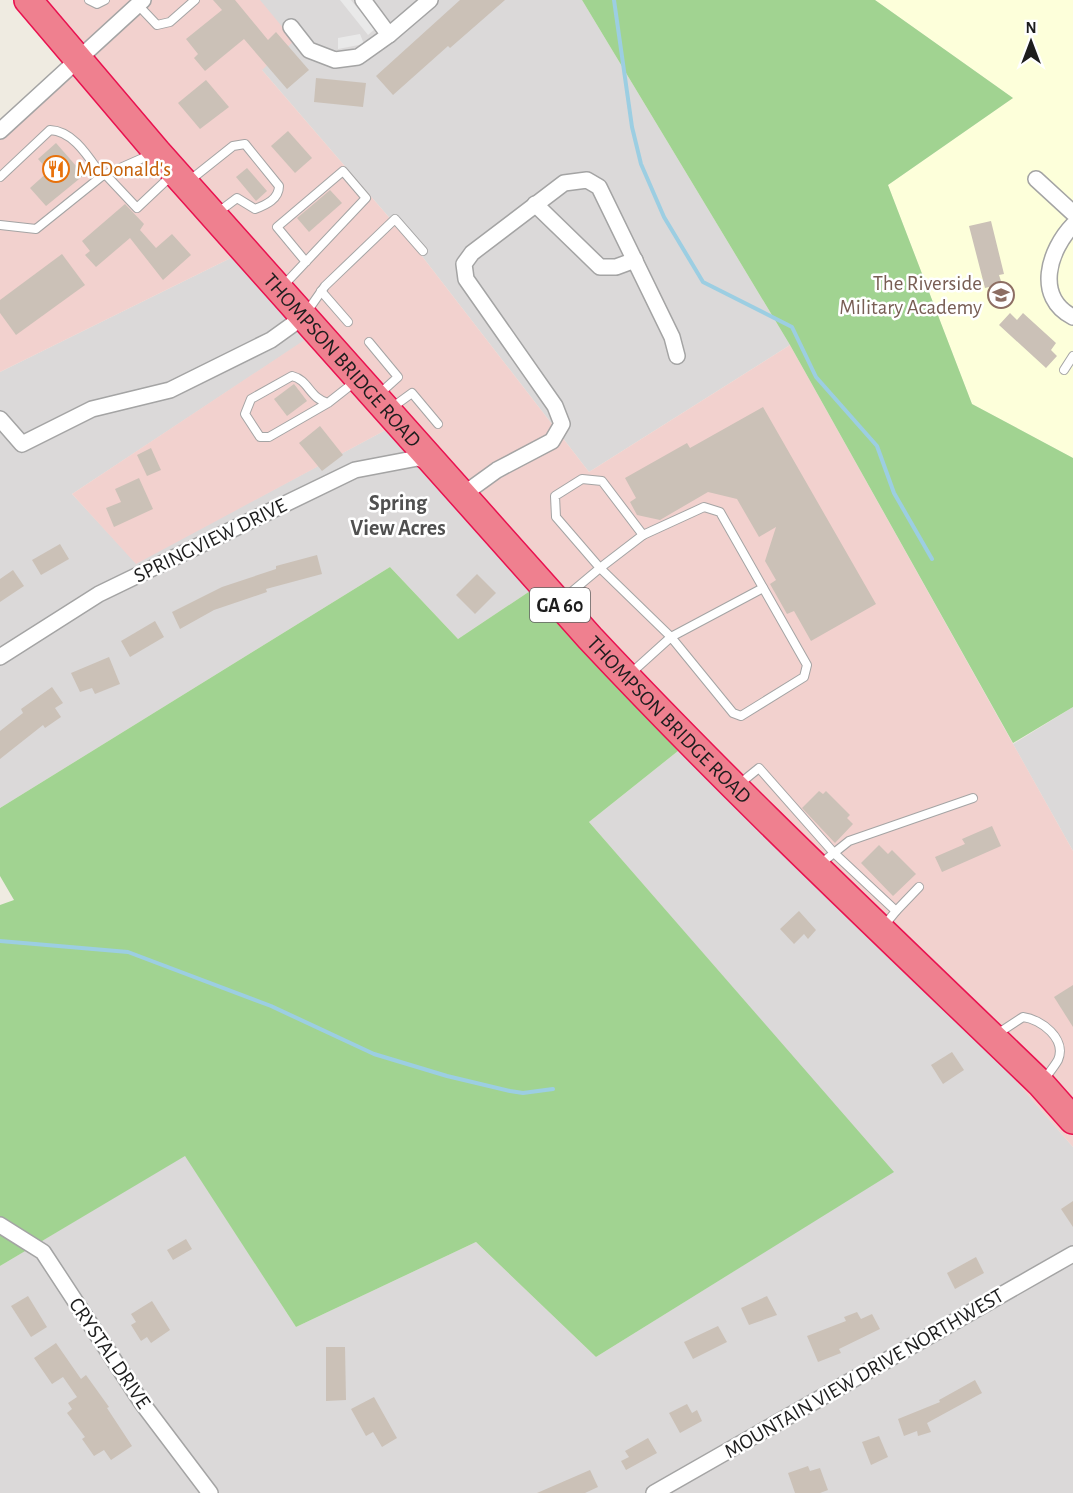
<svg xmlns="http://www.w3.org/2000/svg" width="1073" height="1493" viewBox="0 0 1073 1493" font-family="'Alegreya Sans',sans-serif">
<style>
.residential{fill:#dbd9d9}
.commercial{fill:#f2d1ce}
.education{fill:#fdffda}
.forest{fill:#a1d391}
.parking{fill:#e9e9e9}
.lines{fill:none;stroke-linecap:round;stroke-linejoin:round}
.stream{stroke:#9ccee2;stroke-width:4}
.building{fill:#cbc1b7}
.lane-casing{stroke:#a4a4a4;stroke-width:10}
.street-casing{stroke:#a4a4a4;stroke-width:18}
.highway-casing{stroke:#e91250;stroke-width:30}
.lane{stroke:#fff;stroke-width:8}
.street{stroke:#fff;stroke-width:15}
.highway{stroke:#ef808f;stroke-width:27}
.labels{text-anchor:middle;stroke-width:5;stroke-linejoin:round;paint-order:stroke}
.shield{fill:#fff;stroke:#616161;stroke-width:1.5}
.shield-label{font-size:20px;font-weight:bold;fill:#1d1d1d}
.food-label{font-size:21px;fill:#c56008;stroke:#fff;text-anchor:start}
.education-label{font-size:21px;fill:#785e54;stroke:#fff;text-anchor:end}
.street-label{font-size:21px;fill:#1d1d1d;stroke:#fff}
.neighbourhood-label{font-size:22px;font-weight:bold;fill:#505050;stroke:#fff}
</style>
<rect width="100%" height="100%" fill="#efebe1"/>
<!-- residential -->
<g class="residential">
<path d="M260,0H582L790,345L589,472L418,251L262,70Z"/>
<path d="M247,250L313,335L72,494L136,563L395,425L536,587L458,639L390,567L0,808V372Z"/>
<path d="M1073,707V851L1013,744Z"/>
<path d="M678,751L965,1022L1073,1147V1493H0V1266L185,1155L296,1327L476,1242L596,1357L893,1172L589,822Z"/>
</g>
<!-- commercial -->
<path class="commercial" d="M20,0H260L294,41L262,70L418,251L589,472L790,345L1073,851V1147L965,1022L678,751L395,425L136,564L72,494L312,335L247,250L0,372V132L79,60Z"/>
<!-- education -->
<path class="education" d="M875,0H1073V458L972,404L888,185L1013,98Z"/>
<!-- forest -->
<g class="forest">
<path d="M582,0H875L1013,98L888,185L972,404L1073,458V707L1013,743L790,345Z"/>
<path d="M390,567L458,639L536,587L678,751L589,822L894,1172L596,1357L476,1242L296,1327L185,1156L0,1266V905L14,900L0,876V808Z"/>
</g>
<!-- parking -->
<g class="parking">
<path d="M340,0H351L375,29L368,35Z"/>
<path d="M360,34L364,44L338,49V38Z"/>
</g>
<g class="lines">
<!-- stream -->
<g class="stream">
<path d="M614,0L632,127L641,164L664,217L703,282L792,327L816,377L877,446L894,493L932,559"/>
<path d="M0,941L128,952L271,1006L374,1054L447,1076L510,1091L523,1093L553,1089"/>
</g>
</g>
<!-- building -->
<g class="building">
<path d="M213,0H235L268,40L276,32L309,70L287,89L244,39L205,71L194,58L198,54L186,39L222,10Z"/>
<path d="M460,0H505L450,48L448,46L393,95L376,76Z"/>
<path d="M316,78L366,83L363,107L314,102Z"/>
<path d="M206,80L229,107L200,129L178,103Z"/>
<path d="M288,131L312,158L295,173L271,146Z"/>
<path d="M56,143L84,175L46,206L30,188L49,171L38,159Z"/>
<path d="M247,168L267,191L256,201L236,177Z"/>
<path d="M330,190L342,203L309,232L297,218Z"/>
<path d="M125,204L144,224L140,230L156,248L172,234L191,255L163,280L130,238L96,267L85,255L90,251L82,241Z"/>
<path d="M991,221L1004,274L999,275L1002,284L985,288L969,226Z"/>
<path d="M62,254L85,285L16,335L0,313V300Z"/>
<path d="M1010,313L1017,320L1023,313L1056,343L1051,350L1057,356L1046,368L999,325Z"/>
<path d="M294,384L307,401L287,416L274,399Z"/>
<path d="M763,407L876,604L811,641L794,611L787,614L770,584L776,580L765,561L776,527L759,537L737,499L708,492L660,520L637,515L630,502L636,498L625,478L687,443L690,448Z"/>
<path d="M320,426L343,455L322,471L299,443Z"/>
<path d="M151,448L161,470L147,476L137,455Z"/>
<path d="M139,478L153,509L114,527L106,508L121,502L115,489Z"/>
<path d="M60,544L69,559L41,575L32,560Z"/>
<path d="M317,555L322,574L266,589L267,592L214,610L180,629L172,612L222,587L276,569V566Z"/>
<path d="M13,570L24,586L0,602V579Z"/>
<path d="M477,574L496,593L475,614L456,595Z"/>
<path d="M155,621L164,637L130,657L121,641Z"/>
<path d="M109,657L120,684L95,694L92,688L80,692L71,673Z"/>
<path d="M52,687L63,703L55,708L61,717L45,728L43,725L0,759V731L23,713L21,709Z"/>
<path d="M819,791L823,794L826,791L850,815L847,818L853,824L835,843L802,808Z"/>
<path d="M992,826L1001,846L942,872L935,857L965,844L962,839Z"/>
<path d="M879,845L888,854L892,850L916,874L893,896L861,863Z"/>
<path d="M799,911L816,930L808,939L804,934L794,944L780,929Z"/>
<path d="M1073,985V1027L1054,997Z"/>
<path d="M952,1052L964,1070L943,1084L931,1065Z"/>
<path d="M1073,1201V1227L1061,1209Z"/>
<path d="M186,1239L192,1249L173,1260L167,1250Z"/>
<path d="M976,1257L984,1273L955,1289L947,1273Z"/>
<path d="M28,1296L47,1327L31,1337L11,1306Z"/>
<path d="M767,1296L777,1315L749,1325L741,1308Z"/>
<path d="M152,1301L170,1330L151,1343L147,1337L141,1341L131,1325L136,1322L131,1314Z"/>
<path d="M857,1312L861,1319L872,1314L880,1329L839,1349L841,1353L818,1362L807,1336L846,1321L844,1317Z"/>
<path d="M718,1326L727,1342L693,1359L684,1342Z"/>
<path d="M56,1343L81,1379L86,1375L109,1407L107,1408L132,1446L111,1460L104,1450L94,1456L82,1439L85,1437L67,1413L72,1409L68,1403L77,1397L63,1377L52,1384L34,1358Z"/>
<path d="M326,1347H345L346,1400L326,1401Z"/>
<path d="M975,1380L982,1393L927,1423L931,1432L918,1436L917,1431L904,1436L898,1419L940,1402L939,1400Z"/>
<path d="M374,1397L397,1438L382,1447L373,1432L366,1436L351,1409Z"/>
<path d="M687,1404L692,1413L697,1410L702,1421L680,1433L669,1413Z"/>
<path d="M879,1436L888,1457L871,1465L862,1442Z"/>
<path d="M648,1438L657,1453L626,1470L621,1461L629,1457L625,1451Z"/>
<path d="M808,1466L810,1471L820,1468L828,1490L820,1493H795L788,1473Z"/>
<path d="M590,1470L598,1487L585,1493H537Z"/>
</g>
<g class="lines">
<defs>
<g id="lane">
<path d="M89,0L97,4L105,0"/>
<path d="M138,5L157,25L170,22L195,0"/>
<path d="M105,174L137,208L172,175"/>
<path d="M0,177L50,130C74,131 89,158 102,176"/>
<path d="M189,181L233,146L245,144L279,186C279,199 266,205 255,209L237,198L217,213"/>
<path d="M0,225L36,229L102,176L152,154"/>
<path d="M282,287L366,198L343,171L277,227L306,262"/>
<path d="M321,291L348,322"/>
<path d="M306,313L325,286L395,219L423,251"/>
<path d="M369,342L398,377L378,395"/>
<path d="M1064,370L1073,356"/>
<path d="M328,403C309,398 309,380 292,376L251,399L245,414L260,437H269L328,403L356,381"/>
<path d="M390,409L412,393L438,424"/>
<path d="M643,535L600,568L671,637L763,588"/>
<path d="M563,599L600,568L556,517L555,496L582,479L602,481L643,535L704,507L720,512L807,665L804,677L741,716L733,713L671,637L630,674"/>
<path d="M738,785L759,768L834,853L896,911L883,927"/>
<path d="M819,865L849,841L973,798"/>
<path d="M896,911L919,887"/>
<path d="M997,1034L1023,1017C1041,1019 1067,1039 1058,1060C1054,1067 1048,1074 1044,1080"/>
</g>
<g id="street">
<path d="M363,0L389,35"/>
<path d="M291,27L309,50L335,60L358,57L389,35L430,0"/>
<path d="M0,131L143,0"/>
<path d="M1036,179L1073,213"/>
<path d="M535,204L600,267H616L635,260"/>
<path d="M1073,225C1049,250 1034,297 1073,317"/>
<path d="M0,419L22,444L92,409L170,390L271,340L303,317"/>
<path d="M461,496L497,470L552,441L562,424L555,406L466,279L464,264L472,253L564,183L587,180L599,187L672,337L677,356"/>
<path d="M0,657L99,594L355,470L418,458L431,463"/>
<path d="M0,1225L43,1252L142,1403L210,1493"/>
<path d="M654,1493L1073,1254"/>
</g>
<g id="highway">
<path id="s1" d="M28,0L157,152L590,638C735,793 889,937 1041,1084L1073,1120"/>
</g>
</defs>
<!-- lane casing -->
<use href="#lane" class="lane-casing"/>
<!-- street casing -->
<use href="#street" class="street-casing"/>
<!-- highway casing -->
<use href="#highway" class="highway-casing"/>
<!-- lane -->
<use href="#lane" class="lane"/>
<!-- street -->
<use href="#street" class="street"/>
<!-- highway -->
<use href="#highway" class="highway"/>
</g>
<!-- icons -->
<defs>
<symbol id="restaurant-ring" viewBox="-11 -11 22 22"><circle r="9.5" fill="#fff" stroke="#e8710a" stroke-width="1.5"/><path d="M-5-6h1v4h1v-4h1v4h1v-4h1v5L-1.5 .5V6h-2V.5L-5-1ZM5-6V6H3V1.5H1.5Q1.5-4 5-6Z" fill="#e8710a"/></symbol>
<symbol id="school-ring" viewBox="-11 -11 22 22"><circle r="9.5" fill="#fff" stroke="#8d6e63" stroke-width="1.5"/><path d="M0-5L7-2L0 1L-7-2ZM-4 1L0 2.5L4 1V4Q0 6-4 4Z" fill="#8d6e63"/></symbol>
</defs>
<g fill-rule="evenodd">
<use href="#restaurant-ring" x="41" y="154" width="30" height="30"/>
<use href="#school-ring" x="986" y="280" width="30" height="30"/>
</g>
<g class="labels">
<!-- shield labels -->
<rect class="shield" x="530" y="588" width="60" height="34" rx="4.5"/>
<g class="shield-label">
<text x="560" y="612">GA 60</text>
</g>
<!-- food labels -->
<g class="food-label">
<text x="76" y="176">McDonald's</text>
</g>
<!-- education labels -->
<g class="education-label">
<text x="982" y="290">The Riverside<tspan x="982" dy="24">Military Academy</tspan></text>
</g>
<!-- street labels -->
<g class="street-label">
<text dy="7" stroke="none"><textPath href="#s1" startOffset="478">THOMPSON BRIDGE ROAD</textPath></text>
<text transform="translate(210 540) rotate(-26)" y="7">SPRINGVIEW DRIVE</text>
<text dy="7" stroke="none"><textPath href="#s1" startOffset="964">THOMPSON BRIDGE ROAD</textPath></text>
<text transform="translate(110 1353) rotate(56)" y="7">CRYSTAL DRIVE</text>
<text transform="translate(864 1373) rotate(-30)" y="7">MOUNTAIN VIEW DRIVE NORTHWEST</text>
</g>
<!-- neighbourhood labels -->
<g class="neighbourhood-label">
<text x="398" y="510">Spring<tspan x="398" dy="25">View Acres</tspan></text>
</g>
</g>
<!-- north arrow -->
<g transform="translate(1031 42)" stroke="#ffffff" stroke-width="4.5" paint-order="stroke">
<path d="M0-4.5L10 22L0 15L-10 22Z" fill="#1d1d1d"/>
<text y="-9" font-size="16" font-weight="bold" text-anchor="middle" fill="#1d1d1d">N</text>
</g>
</svg>
